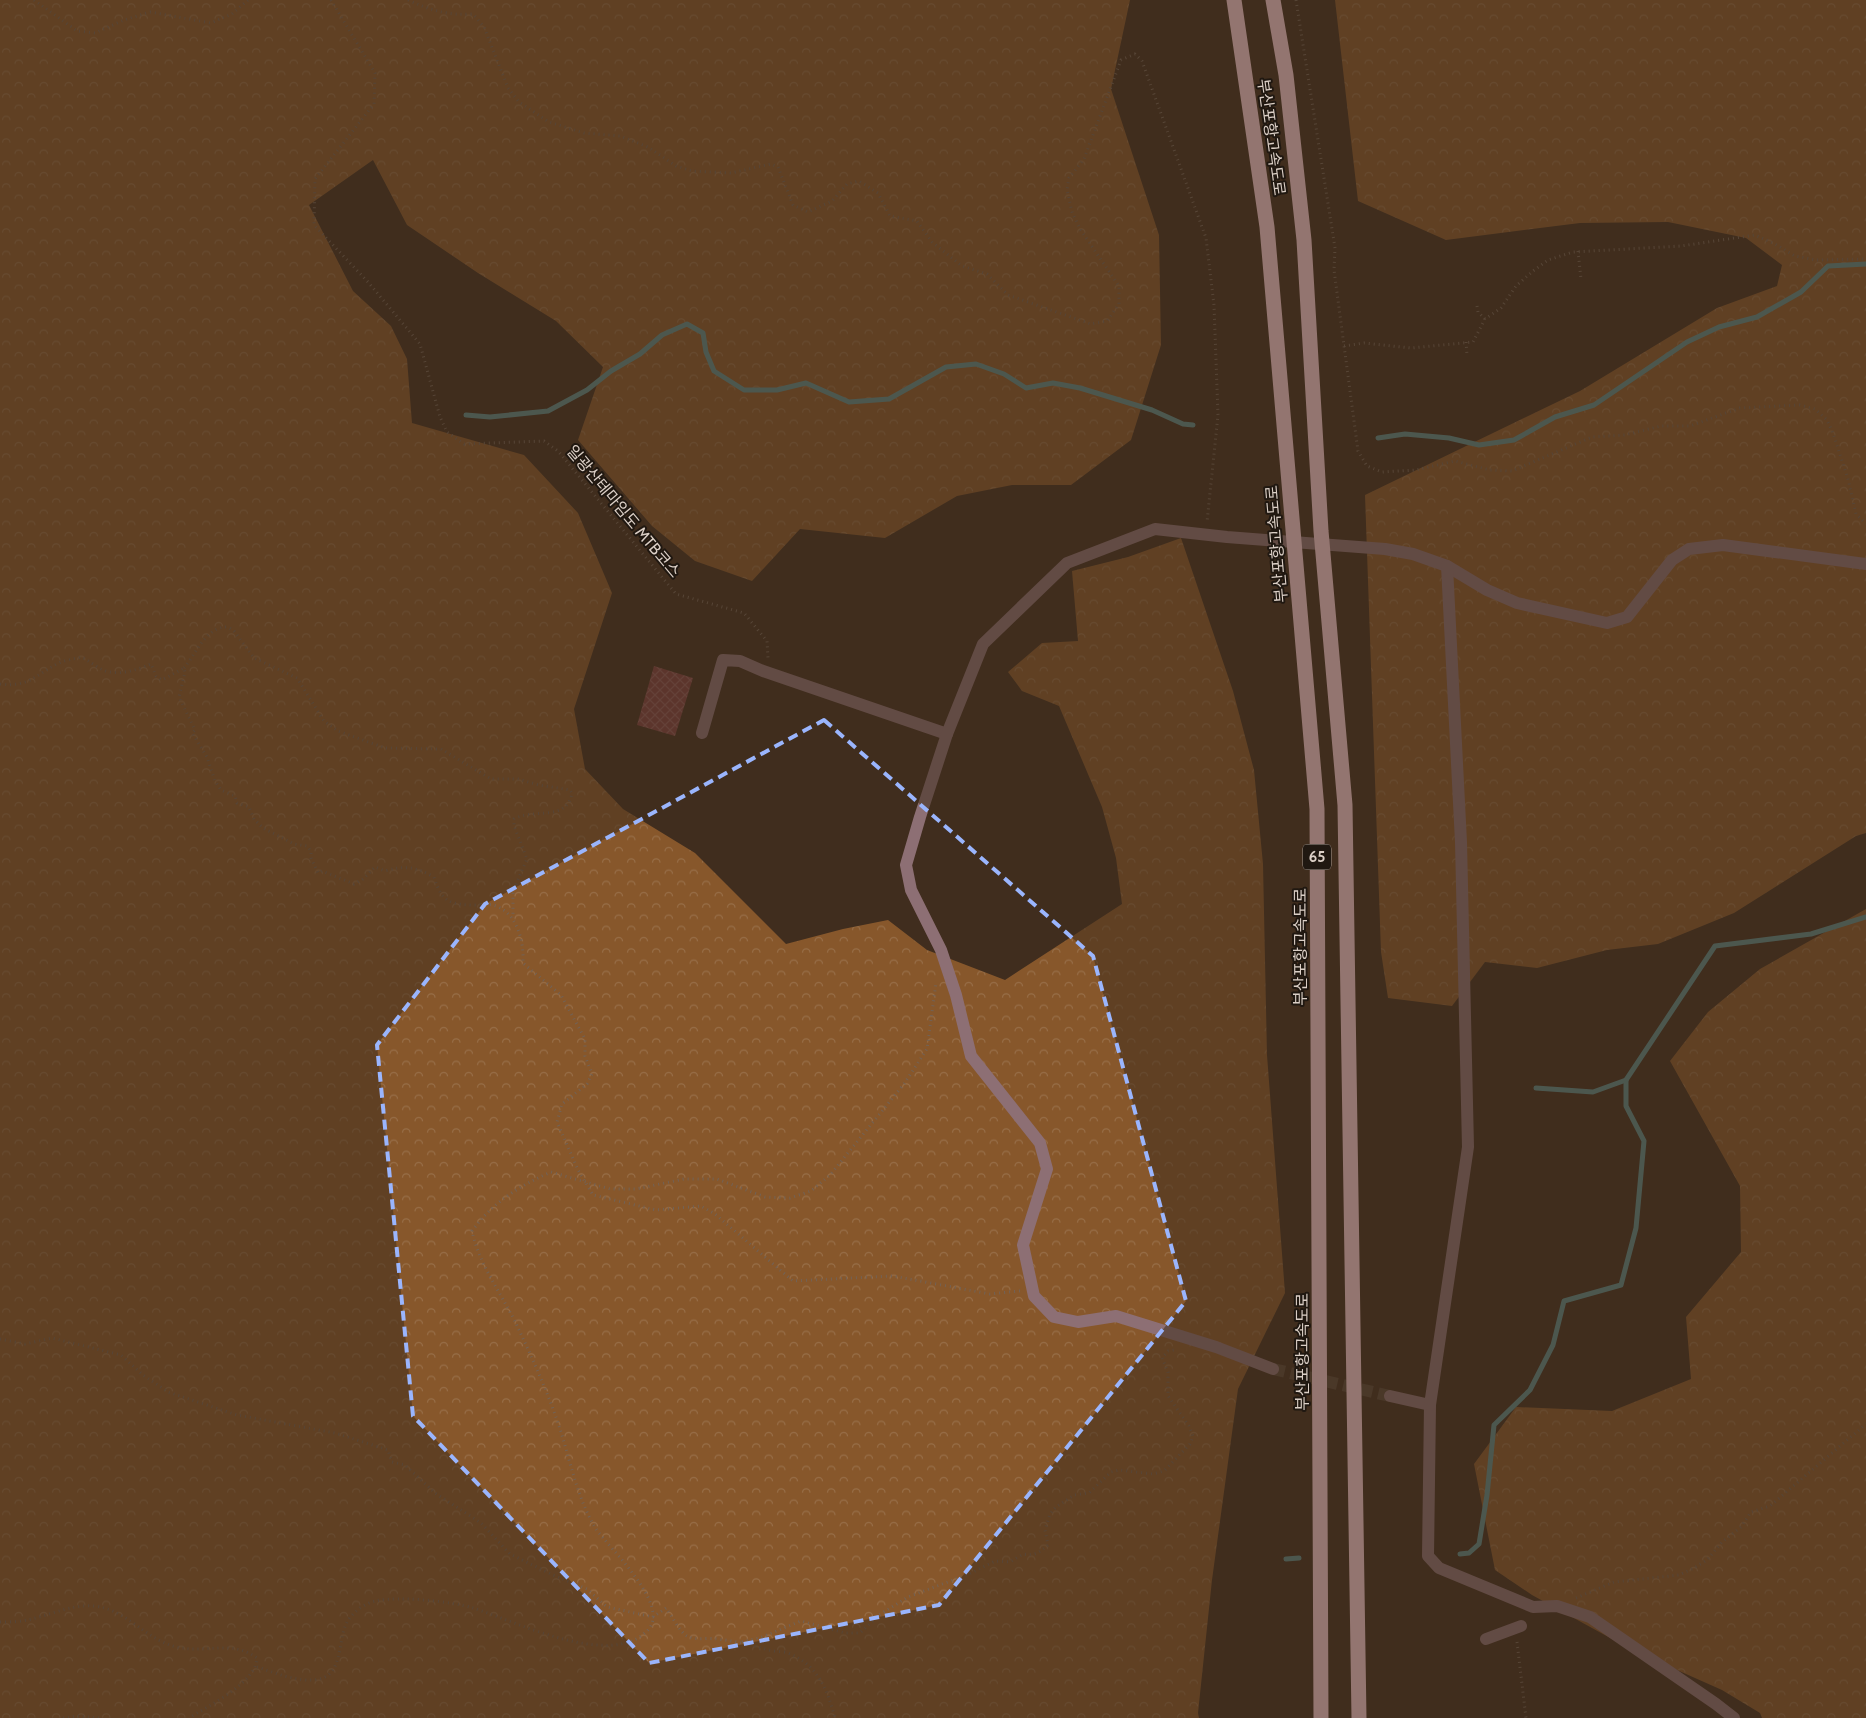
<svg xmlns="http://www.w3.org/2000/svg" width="1866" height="1718" viewBox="0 0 1866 1718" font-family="Cabin,'Noto Sans KR',sans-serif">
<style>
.forest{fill:url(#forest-crowns)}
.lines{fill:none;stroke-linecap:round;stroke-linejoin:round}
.stream{stroke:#5c8a8b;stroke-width:5}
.building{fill:url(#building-cross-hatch)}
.minor-tunnel{stroke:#574537;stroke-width:12;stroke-dasharray:12 6;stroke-linecap:butt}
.path{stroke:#736255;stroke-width:3;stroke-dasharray:1 4;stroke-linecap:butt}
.minor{stroke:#8d6f74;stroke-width:12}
.highway{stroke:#f9ccd4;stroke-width:15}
.marked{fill:none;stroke:#9ab5fd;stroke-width:4;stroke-dasharray:10 6;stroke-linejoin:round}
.labels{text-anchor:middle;stroke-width:4;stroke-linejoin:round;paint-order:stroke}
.shield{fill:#201811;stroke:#a39890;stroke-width:1}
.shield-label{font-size:15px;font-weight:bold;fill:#dbcfc6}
.street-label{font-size:16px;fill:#dbcfc6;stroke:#201811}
</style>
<defs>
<pattern id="forest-crowns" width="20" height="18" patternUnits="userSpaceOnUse" patternTransform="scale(1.25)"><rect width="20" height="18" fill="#87572b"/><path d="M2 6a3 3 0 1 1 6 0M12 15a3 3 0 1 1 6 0" fill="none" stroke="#976e48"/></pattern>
<pattern id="building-cross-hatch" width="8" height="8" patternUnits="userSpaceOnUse" patternTransform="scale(1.25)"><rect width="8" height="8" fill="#7e3f3f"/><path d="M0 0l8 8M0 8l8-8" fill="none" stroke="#905a59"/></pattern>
</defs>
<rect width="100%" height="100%" fill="#402d1e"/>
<!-- forest -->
<g class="forest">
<path d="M0,0H1130L1111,89L1159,235L1161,345L1131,440L1071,485H1012L957,496L885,538L800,529L752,581L695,561L652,526L578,440L603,367L556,321L478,273L407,225L373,160L309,205L353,291L391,326L407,359L412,423L524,455L578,513L612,593L574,709L585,769L623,809L695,853L786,944L843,929L888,920L927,950L1005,980L1122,904L1116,858L1102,807L1059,706L1022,691L1008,672L1042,643L1078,641L1072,571L1128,557L1181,538L1233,691L1254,770L1263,864L1267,1055L1285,1293L1238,1389L1212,1580L1198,1713L1199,1718H0Z"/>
<path d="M1335,0H1866V833L1856,836L1734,913L1658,944L1607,950L1537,968L1485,962L1452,1006L1388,998L1381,952L1365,495L1580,391L1717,308L1777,286L1782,265L1746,238L1668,222L1580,223L1446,240L1358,201Z"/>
<path d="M1866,909V1718H1762L1760,1713L1722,1690L1632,1650L1532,1595L1495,1570L1474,1464L1516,1407L1612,1411L1691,1379L1686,1317L1741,1252L1740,1186L1670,1061L1708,1012L1760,969Z"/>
</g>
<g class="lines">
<!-- stream -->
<g class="stream">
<path d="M466,415L490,417L548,411L587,390L611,371L640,354L662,335L687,324L703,333L706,352L714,371L744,390H777L806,383L849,402L889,399L946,367L976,364L1004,374L1026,388L1053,383L1080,388L1152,410L1183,424L1193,425"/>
<path d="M1378,438L1405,434L1449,438L1479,445L1514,440L1555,417L1594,405L1687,342L1719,327L1757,317L1801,292L1828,266L1866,264"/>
<path d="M1536,1088L1593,1092L1626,1080L1715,946L1811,934L1866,917"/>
<path d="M1460,1554L1469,1553L1479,1544L1487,1495L1494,1425L1530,1390L1553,1345L1564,1301L1621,1285L1636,1228L1644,1141L1626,1106V1080"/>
<path d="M1286,1559L1299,1558"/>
</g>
</g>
<!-- building -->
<path class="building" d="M654,666L693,678L675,736L637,725Z"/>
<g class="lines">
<!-- minor-tunnel -->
<path class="minor-tunnel" d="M1273,1369L1390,1396"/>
<!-- path -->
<g class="path">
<path d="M34,0L77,31L95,33L124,20L150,12L211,23L232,14L248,0"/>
<path d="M331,0L375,73L374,104L315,179L314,225L368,282L420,344L440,417L447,432L464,444L544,441L558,451L676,594L744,613L767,641L768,658"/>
<path d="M408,0C430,10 448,16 473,14L484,27L508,88L519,102L549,122L584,133L620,136L648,147L676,166L692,171L731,173L771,164L778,167L793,205L808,212L832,201L847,184L859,181L878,193L890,216L917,221L932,242L962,266L987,274L1008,295L1091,324L1107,321L1119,304V286L1080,229L1072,212L1067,190L1069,178L1084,159L1121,60L1135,54L1142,61L1206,238L1214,305L1218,415L1207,522"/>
<path d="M1296,0L1335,248L1334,270L1358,451L1367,466L1382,472L1416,470L1455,461L1490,470L1512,471L1592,437L1625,435L1661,426H1690L1740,408L1800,405L1815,409L1827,420L1833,433L1848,479L1856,514L1866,524"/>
<path d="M1578,251L1581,279"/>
<path d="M1477,306L1478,312L1485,319"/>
<path d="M1466,342L1467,355"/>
<path d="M1344,346L1364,343L1411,348L1473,342L1485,319L1501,308L1516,286L1533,271L1548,260L1573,252L1681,246L1755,235L1775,244L1795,256L1816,260L1866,259"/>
<path d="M184,668C196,654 206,626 228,627L234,631L254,658L297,678L324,721L338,731L385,748L441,749L491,779H518L539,785L570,790L572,793C567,822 533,808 514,819V826L527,859L513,891V918"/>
<path d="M0,684C30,688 37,673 61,662C67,660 74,659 81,657C88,660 94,665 101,669C116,677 137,670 151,664L156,676L162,680L184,668L185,672L179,697L195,730L192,733L207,757L215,781L221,790L235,796L237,803L249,807L254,819L263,828L294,844L307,846L311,851V858L318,873L322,871L354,884L363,879L375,867L385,871C405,865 416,867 434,877C442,903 451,905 477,905C481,905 488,904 493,905C517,912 524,940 523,963L561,995L585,1039V1056L592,1074L587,1084L562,1104L557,1122L578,1170L593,1195L656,1210L701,1206L715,1214L793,1281L893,1276L990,1294L1020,1291"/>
<path d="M0,1339L25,1344L52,1338L121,1355L143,1375L168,1392L237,1415L335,1433L388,1450L392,1462L405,1465L435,1493L481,1523L510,1554L553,1575L587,1589L607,1607L653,1617L666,1608C672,1616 679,1631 687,1636C695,1641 708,1637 717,1639C735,1641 751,1645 769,1650C775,1652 782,1651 788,1653C818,1665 827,1689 835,1718"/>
<path d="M1576,1598L1614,1582L1679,1575L1694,1568L1707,1560L1722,1542L1741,1527L1751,1512L1770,1506L1866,1424"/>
<path d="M0,1622C9,1622 18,1622 27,1620C48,1616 72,1604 94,1606C126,1609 145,1639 176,1647C205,1654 232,1639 257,1658C256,1683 208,1706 189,1718"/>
<path d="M742,1642L762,1637L801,1621L845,1633H860L879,1615L908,1597L969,1574L995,1561L1010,1562L1023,1554C1034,1556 1039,1553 1048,1545L1045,1530L1050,1514L1056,1507L1074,1495L1089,1493L1111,1472L1119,1470L1153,1474L1164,1471L1190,1444L1193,1436L1189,1426L1168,1396V1372L1162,1358L1168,1351L1174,1350"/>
<path d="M1517,1642L1526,1718"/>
<path d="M257,1667C276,1673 308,1687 327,1676C342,1666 339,1637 347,1622C353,1612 364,1604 375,1601C400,1596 449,1601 473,1608C515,1621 611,1670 648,1630C671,1605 610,1549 596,1529C578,1500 571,1464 561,1432C550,1398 535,1364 520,1332C505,1298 480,1268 472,1231C493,1202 519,1186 551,1172L610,1189H636L684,1179H717L765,1197L790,1198L811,1191L830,1175L904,1084L927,1049L936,983"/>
<path d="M63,1718L77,1716L101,1718"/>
</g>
<!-- minor -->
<g class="minor">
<path d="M702,733L723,660L740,661L763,671L947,734"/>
<path d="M1273,1369L1216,1347L1116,1316L1078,1322L1054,1317L1034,1296L1023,1245L1047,1169L1040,1143L971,1056L956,995L941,950L911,890L906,865L920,817L947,734L983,644L1067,563L1155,529L1227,537L1385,549L1413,554L1447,566L1487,590L1517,603L1607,623L1627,617L1672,560L1689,549L1723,545L1866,564"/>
<path d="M1390,1396L1430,1405L1428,1556L1439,1568L1533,1607L1557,1606L1590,1617L1716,1704L1734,1718"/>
<path d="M1430,1405L1468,1147L1461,842L1447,566"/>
<path d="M1486,1639L1521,1626"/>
</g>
<!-- highway -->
<g class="highway">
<path d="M1234,0L1267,227L1317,809L1321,1718"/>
<path d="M1273,0L1286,75L1304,240L1321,531L1345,805L1359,1718"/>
</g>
</g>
<!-- marked area -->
<path d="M0 0H1866V1718H0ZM824,720L1093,956L1186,1301L939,1605L649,1663L413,1416L377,1045L485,904Z" fill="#402d1e" fill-opacity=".55" fill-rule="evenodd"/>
<path class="marked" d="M824,720L1093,956L1186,1301L939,1605L649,1663L413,1416L377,1045L485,904Z"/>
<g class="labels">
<!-- shield labels -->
<rect class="shield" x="1303" y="844.5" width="28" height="25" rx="4"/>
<g class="shield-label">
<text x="1317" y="862">65</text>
</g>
<!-- street labels -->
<g class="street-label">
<text transform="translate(1272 137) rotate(82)" y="6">부산포항고속도로</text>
<text transform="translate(624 511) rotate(50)" y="6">일광산테마임도 MTB코스</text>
<text transform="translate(1276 544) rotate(-95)" y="6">부산포항고속도로</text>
<text transform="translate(1300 947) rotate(-90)" y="6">부산포항고속도로</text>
<text transform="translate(1302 1352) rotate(-90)" y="6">부산포항고속도로</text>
</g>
</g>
</svg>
